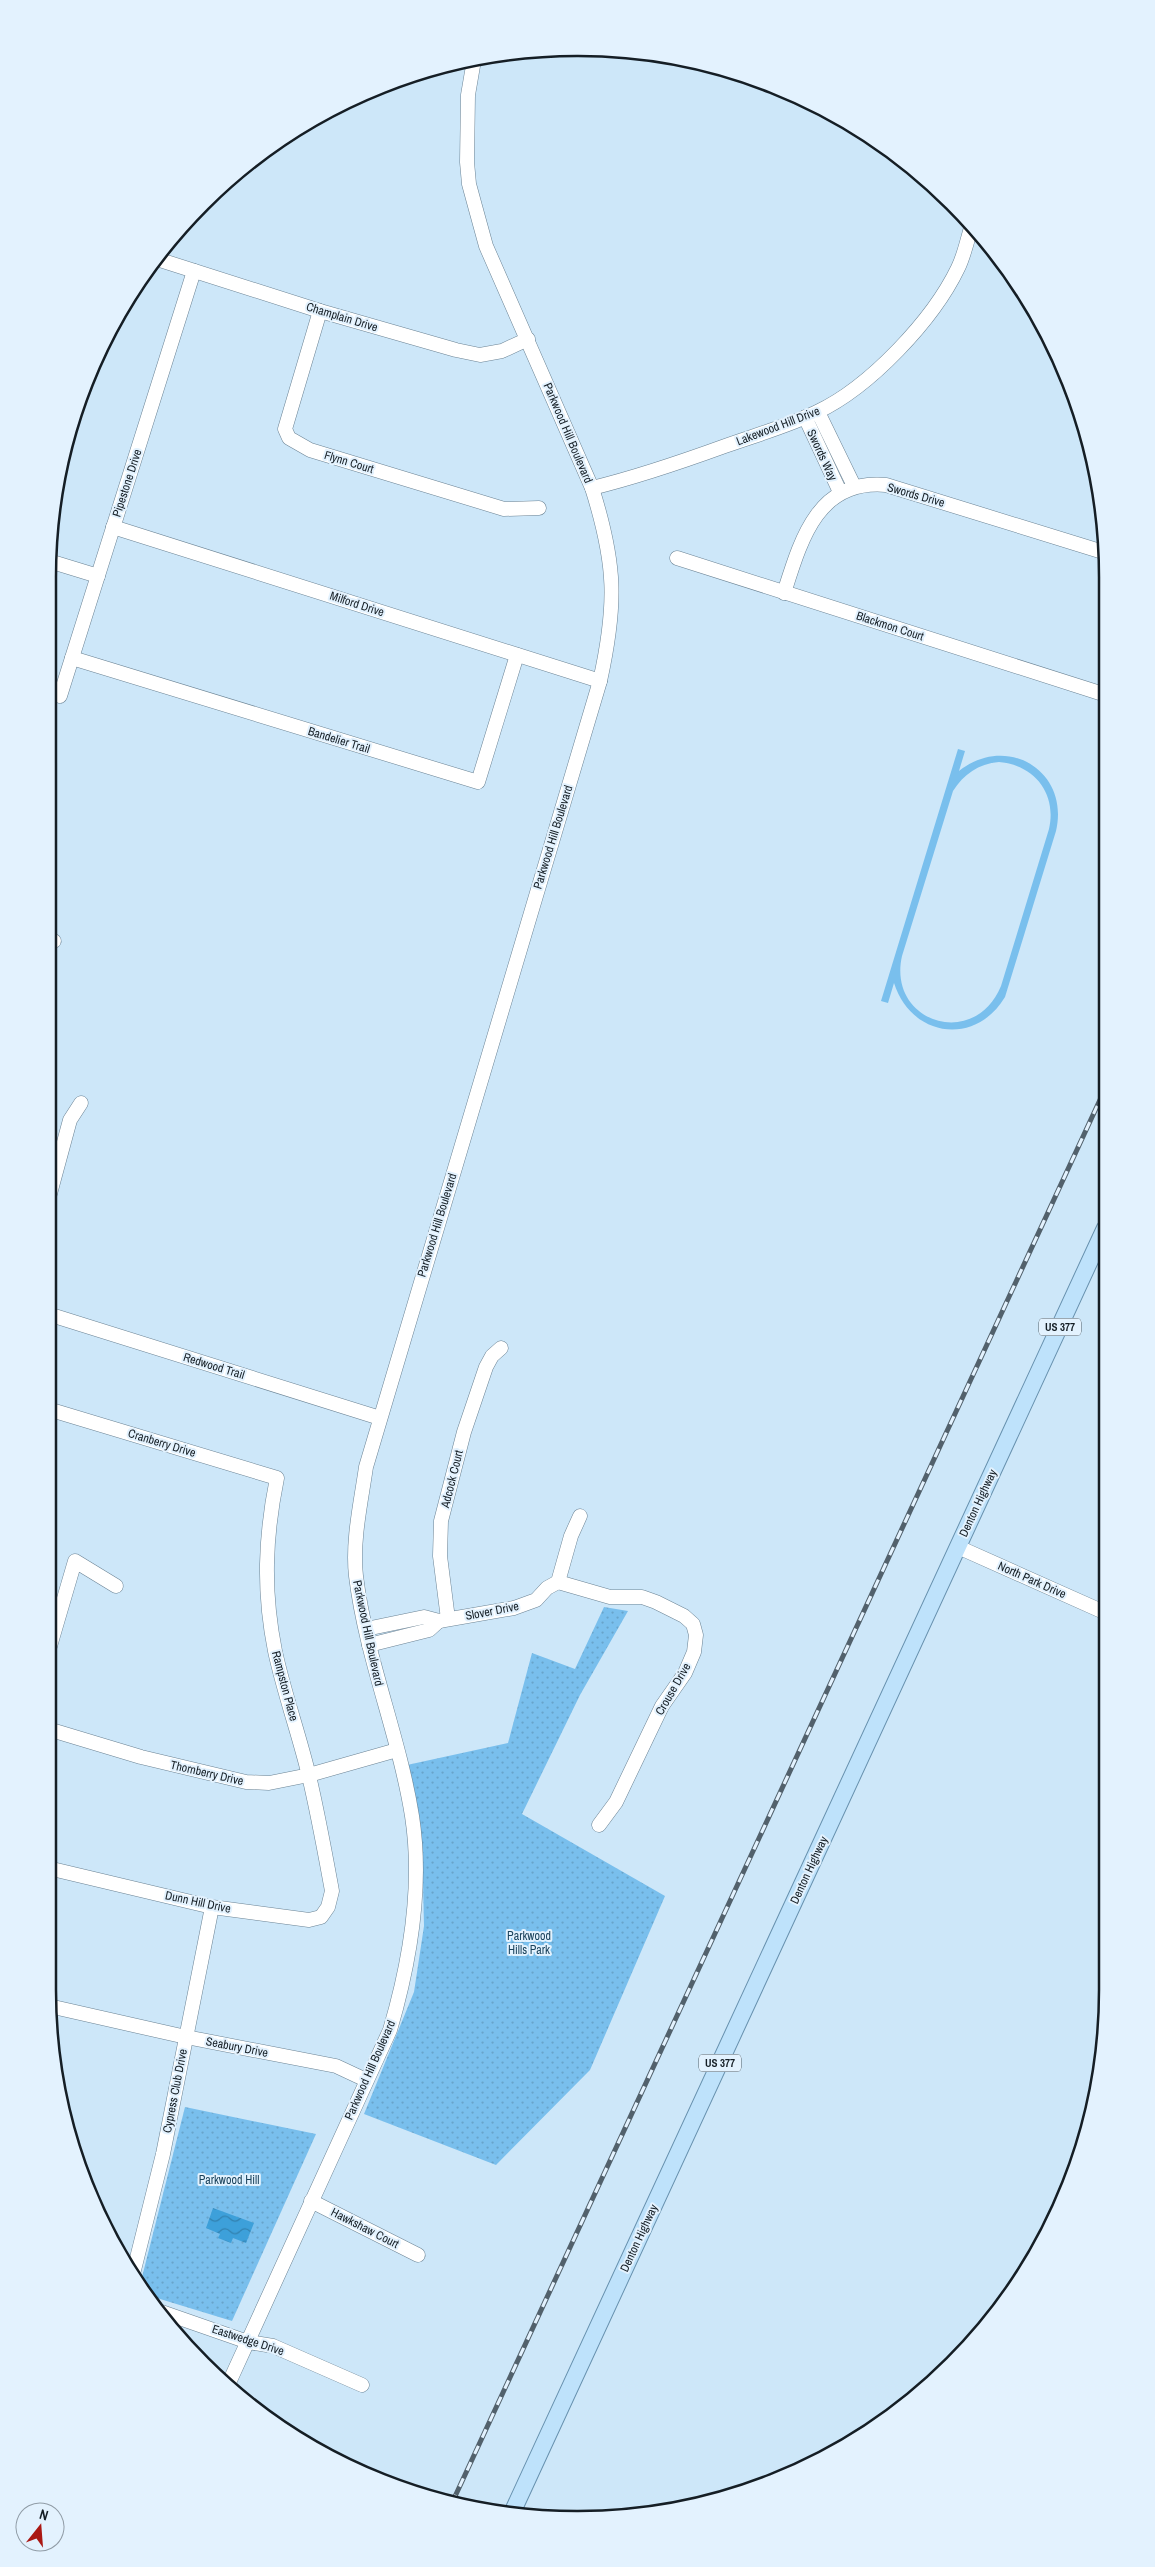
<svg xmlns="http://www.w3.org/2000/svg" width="1155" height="2567" viewBox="0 0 1155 2567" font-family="'Archivo Narrow',sans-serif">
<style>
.grass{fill:url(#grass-dots)}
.pitch{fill:#79bfed;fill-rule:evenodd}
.water{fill:url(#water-waves)}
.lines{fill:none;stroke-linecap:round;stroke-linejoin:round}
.minor-casing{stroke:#6b8394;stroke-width:15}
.major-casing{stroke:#6791ae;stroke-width:18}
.minor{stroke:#fff;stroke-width:14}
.major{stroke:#bee2fb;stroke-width:16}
.rail-casing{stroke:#52616c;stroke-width:5}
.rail{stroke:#e3f2fe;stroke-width:3;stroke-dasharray:9;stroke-linecap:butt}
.labels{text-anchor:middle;stroke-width:4;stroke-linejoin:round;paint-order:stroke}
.shield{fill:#e3f2fe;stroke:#535e66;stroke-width:1}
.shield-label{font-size:11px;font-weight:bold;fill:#151e25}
.street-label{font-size:12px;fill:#151e25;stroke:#e3f2fe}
.park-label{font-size:12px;fill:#1b435c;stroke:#e3f2fe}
.rim{fill:none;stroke:#151e25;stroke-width:2.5}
</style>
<defs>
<pattern id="grass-dots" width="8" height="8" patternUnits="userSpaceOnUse" patternTransform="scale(1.25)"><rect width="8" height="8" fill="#79bfed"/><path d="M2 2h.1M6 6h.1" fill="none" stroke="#68a4cb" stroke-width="1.8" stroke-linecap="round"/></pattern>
<pattern id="water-waves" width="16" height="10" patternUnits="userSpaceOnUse" patternTransform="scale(1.25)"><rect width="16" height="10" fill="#3da0da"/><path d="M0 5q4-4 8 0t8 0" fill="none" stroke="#3282b1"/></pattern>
</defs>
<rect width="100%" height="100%" fill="#cde7f9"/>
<!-- grass -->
<g class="grass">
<path d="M604,1607L628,1611L580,1695L522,1814L665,1896L590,2070L496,2165L364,2114L414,1992L424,1926L422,1841L407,1765L508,1743L532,1653L575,1669Z"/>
<path d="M185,2107L316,2134L232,2321L147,2295L140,2285Z"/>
<path d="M1082,2149L1037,2254L1029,2265Z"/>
</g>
<!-- pitch -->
<path class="pitch" d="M958,749L965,751L959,771C1007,733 1070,771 1056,831L1005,997C975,1047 911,1037 894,983L888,1003L881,1001ZM999,762C1035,765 1057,794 1049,829L1001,986C975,1050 887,1023 902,956L953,791C964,774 978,764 999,762Z"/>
<!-- water -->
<path class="water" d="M213,2208L254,2223L246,2243L233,2238L231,2243L218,2238L220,2234L206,2228Z"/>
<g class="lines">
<defs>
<g id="minor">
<path d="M157,259L320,311L456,350L480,355L502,351L528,339"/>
<path d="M320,311L285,429L289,438L310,450L504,509L539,508"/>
<path d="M818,412L854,486"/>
<path d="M805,417L840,492"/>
<path d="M592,488C637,477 681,462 725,446C756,435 788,426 817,412C870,387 933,320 958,268C964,256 967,241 971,228"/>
<path d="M113,527L600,681"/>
<path d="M677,558L1103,694"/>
<path d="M49,561L98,576"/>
<path d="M784,593C801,539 818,479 886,485L1103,552"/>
<path d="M72,658L478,782L517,655"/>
<path d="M60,696L194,271"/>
<path d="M48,943L54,941"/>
<path d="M48,1201L70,1120L81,1103"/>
<path d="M48,1314L380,1418"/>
<path d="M958,1547L1106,1613"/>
<path d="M558,1582L610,1597H642L656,1602L684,1616L693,1624L696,1635L694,1652L685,1673L662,1706L616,1802L599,1825"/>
<path d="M448,1619L440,1556L441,1521L464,1432L486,1367L492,1356L501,1348"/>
<path d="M366,1629L424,1617L439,1621L514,1608L536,1600L547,1588L558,1582L571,1536L580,1516"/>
<path d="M369,1645L429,1630L439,1621"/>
<path d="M48,1653L75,1561L116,1586"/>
<path d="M48,1729L141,1757L246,1782L269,1783L309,1775L397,1750"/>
<path d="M48,1868L212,1907L309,1920L321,1917L328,1907L332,1891C325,1853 318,1814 309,1776C299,1734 284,1693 275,1651C263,1591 265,1537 277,1478L48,1409"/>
<path d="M49,2006L186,2037L336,2066L366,2080"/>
<path d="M311,2201L418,2255"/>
<path d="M133,2274L163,2154L212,1907"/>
<path d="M159,2311L248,2342L273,2346L362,2385"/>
<path d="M227,2387L390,2030C410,1962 423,1887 412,1816C399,1735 366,1658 356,1576C352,1541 361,1502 366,1467L600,681C617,604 616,564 592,488L486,246L475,206L469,184L467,162L468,95L474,60"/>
</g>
<path id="major" d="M512,2513L1105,1228"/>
</defs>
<!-- minor casing -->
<use href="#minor" class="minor-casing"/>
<!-- major casing -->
<use href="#major" class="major-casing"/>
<!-- minor -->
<use href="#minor" class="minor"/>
<!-- major -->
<use href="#major" class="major"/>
<defs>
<path id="rail" d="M452,2503L1105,1089"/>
</defs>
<!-- rail casing -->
<use href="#rail" class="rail-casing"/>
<!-- rail -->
<use href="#rail" class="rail"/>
</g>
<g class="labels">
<!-- shield labels -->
<g class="shield">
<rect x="1039" y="1318.5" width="42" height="17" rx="4"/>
<rect x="699" y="2054.5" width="42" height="17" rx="4"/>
</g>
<g class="shield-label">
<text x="1060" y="1331">US 377</text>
<text x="720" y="2067">US 377</text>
</g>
<!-- street labels -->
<g class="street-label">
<text transform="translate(342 317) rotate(17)" y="4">Champlain Drive</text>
<text transform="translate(778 426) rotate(-21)" y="4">Lakewood Hill Drive</text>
<text transform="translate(568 433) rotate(67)" y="4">Parkwood Hill Boulevard</text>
<text transform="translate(822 455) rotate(65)" y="4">Swords Way</text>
<text transform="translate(349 462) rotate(17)" y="4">Flynn Court</text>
<text transform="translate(127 483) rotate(-72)" y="4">Pipestone Drive</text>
<text transform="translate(916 495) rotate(16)" y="4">Swords Drive</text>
<text transform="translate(357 604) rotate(18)" y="4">Milford Drive</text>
<text transform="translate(890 626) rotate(18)" y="4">Blackmon Court</text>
<text transform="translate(339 740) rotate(17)" y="4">Bandelier Trail</text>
<text transform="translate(553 837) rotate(-73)" y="4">Parkwood Hill Boulevard</text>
<text transform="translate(437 1225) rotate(-73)" y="4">Parkwood Hill Boulevard</text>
<text transform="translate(214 1366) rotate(17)" y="4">Redwood Trail</text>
<text transform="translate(162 1443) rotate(17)" y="4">Cranberry Drive</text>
<text transform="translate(452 1479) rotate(-76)" y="4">Adcock Court</text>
<text transform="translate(978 1503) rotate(-65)" y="4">Denton Highway</text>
<text transform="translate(1032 1580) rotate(24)" y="4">North Park Drive</text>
<text transform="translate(492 1611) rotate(-11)" y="4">Slover Drive</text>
<text transform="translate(368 1633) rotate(78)" y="4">Parkwood Hill Boulevard</text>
<text transform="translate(285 1686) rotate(75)" y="4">Rampston Place</text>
<text transform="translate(673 1689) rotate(-60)" y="4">Crouse Drive</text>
<text transform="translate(207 1773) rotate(13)" y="4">Thornberry Drive</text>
<text transform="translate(809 1870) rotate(-65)" y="4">Denton Highway</text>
<text transform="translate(198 1902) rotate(12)" y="4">Dunn Hill Drive</text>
<text transform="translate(237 2047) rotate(11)" y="4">Seabury Drive</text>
<text transform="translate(370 2070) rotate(-66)" y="4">Parkwood Hill Boulevard</text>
<text transform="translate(175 2091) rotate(-79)" y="4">Cypress Club Drive</text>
<text transform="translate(365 2228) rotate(27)" y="4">Hawkshaw Court</text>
<text transform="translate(639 2238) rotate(-65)" y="4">Denton Highway</text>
<text transform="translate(248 2340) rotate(18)" y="4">Eastwedge Drive</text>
</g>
<!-- park labels -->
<g class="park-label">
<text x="529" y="1940">Parkwood<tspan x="529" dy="14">Hills Park</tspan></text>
<text x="229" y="2184">Parkwood Hill</text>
</g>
</g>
<!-- crop -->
<path d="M0 0H1155V2567H0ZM577 56H578A521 521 0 0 1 1099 577V1990A521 521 0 0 1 578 2511H577A521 521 0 0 1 56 1990V577A521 521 0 0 1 577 56Z" fill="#e3f2fe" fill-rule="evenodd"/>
<path class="rim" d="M577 56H578A521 521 0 0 1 1099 577V1990A521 521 0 0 1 578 2511H577A521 521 0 0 1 56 1990V577A521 521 0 0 1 577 56Z"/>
<!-- north arrow -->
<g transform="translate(40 2527) rotate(17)"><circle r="24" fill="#e3f2fe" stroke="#919da7"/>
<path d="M0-4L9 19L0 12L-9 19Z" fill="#aa1813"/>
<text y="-8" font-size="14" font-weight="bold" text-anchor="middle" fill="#151e25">N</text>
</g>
</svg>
